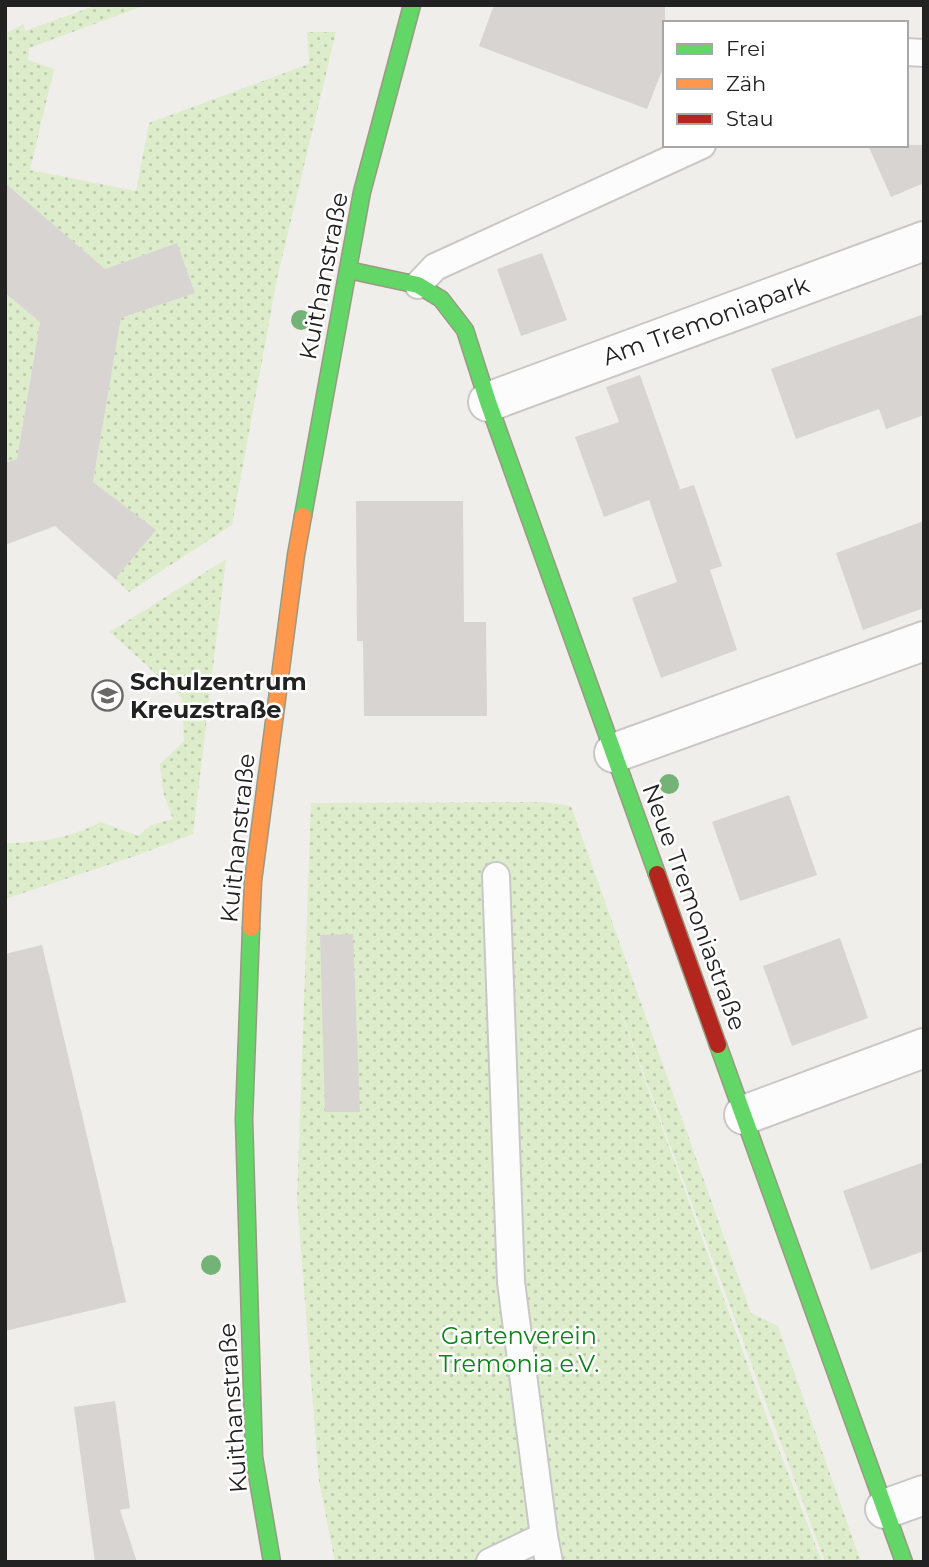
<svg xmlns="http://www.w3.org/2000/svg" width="929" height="1567" viewBox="0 0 929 1567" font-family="Montserrat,sans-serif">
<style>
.grass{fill:url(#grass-dots)}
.building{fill:#d7d4d2}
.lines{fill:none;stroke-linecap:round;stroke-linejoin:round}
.lane-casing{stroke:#c9c8c7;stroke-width:30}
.street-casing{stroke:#c9c8c7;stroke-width:42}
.fast-casing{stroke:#999a82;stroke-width:19}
.slow-casing{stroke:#999a82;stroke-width:19}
.jam-casing{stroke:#999a82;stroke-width:19}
.lane{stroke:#fdfcfc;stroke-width:26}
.street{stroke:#fdfcfc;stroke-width:38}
.fast{stroke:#63d668;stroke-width:16}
.slow{stroke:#ff974d;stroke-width:16}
.jam{stroke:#b3261e;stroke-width:16}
.tree{fill:#73b476}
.labels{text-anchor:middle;stroke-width:5;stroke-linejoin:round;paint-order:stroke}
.street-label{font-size:24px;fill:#222;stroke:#fff}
.poi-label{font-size:24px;font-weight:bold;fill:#222;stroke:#fff;text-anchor:start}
.park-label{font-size:24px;fill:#0c8416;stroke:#fff}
</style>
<defs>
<pattern id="grass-dots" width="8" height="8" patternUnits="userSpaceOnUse" patternTransform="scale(1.75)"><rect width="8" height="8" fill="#ddeccb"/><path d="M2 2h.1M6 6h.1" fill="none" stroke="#bdcaae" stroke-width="1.8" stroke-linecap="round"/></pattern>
</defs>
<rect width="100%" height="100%" fill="#f0eeeb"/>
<!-- grass -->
<g class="grass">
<path d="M97,5H146L29,48L28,60L54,69L30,170L136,191L149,123L309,64L307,32H336L277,279L232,525L129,592L115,579L155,530L93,482L121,318L195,293L177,243L105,269L5,183V34L23,24L25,31Z"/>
<path d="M5,293L40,322L17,459L5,463Z"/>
<path d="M226,559L193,834L138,855L5,899V843C41,843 69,838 101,822L138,836L151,825L173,819L163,792L160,764L184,741L182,698L110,632Z"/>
<path d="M543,802L571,806L751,1313L778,1326L861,1562H825L603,964L768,1421L822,1562H335L319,1481L297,1199L311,803Z"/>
</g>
<!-- building -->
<g class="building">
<path d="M494,5H665V63L647,109L479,46Z"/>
<path d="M868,145H924V183L891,197Z"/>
<path d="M5,183L105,269L177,243L195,293L121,318L93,482L156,530L115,579L55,526L5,545V463L17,459L40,322L5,293Z"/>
<path d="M542,253L567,320L521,336L497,269Z"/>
<path d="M924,314V415L886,429L879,409L796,439L771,369Z"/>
<path d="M640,375L680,489L675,491L694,485L722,566L710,570L737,650L661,678L632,598L677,582L649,500L604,517L575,437L619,422L606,387Z"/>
<path d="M356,501H463L464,622H486L487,716H364L363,641H357Z"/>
<path d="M924,521V608L863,630L836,553Z"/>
<path d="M789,795L817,875L740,901L712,822Z"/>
<path d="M353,934L360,1112H325L320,935Z"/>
<path d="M840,938L868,1018L792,1046L763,966Z"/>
<path d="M42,945L126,1302L5,1331V954Z"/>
<path d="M924,1162V1251L871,1270L843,1191Z"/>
<path d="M115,1401L130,1508L120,1510L137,1562H95L74,1407Z"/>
</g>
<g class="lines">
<defs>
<g id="lane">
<path d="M906,52L924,53"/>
<path d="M418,285L435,267L702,145"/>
<path d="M496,876L511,1282L544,1536L549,1562"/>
<path d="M490,1562L544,1536"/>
</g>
<g id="street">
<path d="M488,402L924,241"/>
<path d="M614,753L924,641"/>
<path d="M744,1115L924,1048"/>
<path d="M885,1509L924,1495"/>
</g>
<g id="fast">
<path d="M348,270L418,285L441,299L465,330L488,402L657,874"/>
<path d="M303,516L362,192L412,5"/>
<path d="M251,928L244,1119L254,1457L272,1562"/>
<path d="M718,1045L904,1562"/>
</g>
<path id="slow" d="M251,928L253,881L296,555L303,516"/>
<path id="jam" d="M657,874L718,1045"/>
</defs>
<!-- lane casing -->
<use href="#lane" class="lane-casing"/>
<!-- street casing -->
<use href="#street" class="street-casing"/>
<!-- fast casing -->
<use href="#fast" class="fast-casing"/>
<!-- slow casing -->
<use href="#slow" class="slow-casing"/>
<!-- jam casing -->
<use href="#jam" class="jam-casing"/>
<!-- lane -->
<use href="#lane" class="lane"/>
<!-- street -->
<use href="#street" class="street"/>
<!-- fast -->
<use href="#fast" class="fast"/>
<!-- slow -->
<use href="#slow" class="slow"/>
<!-- jam -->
<use href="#jam" class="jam"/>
</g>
<!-- trees -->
<g class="tree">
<circle cx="301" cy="320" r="10"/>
<circle cx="669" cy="784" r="10"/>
<circle cx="211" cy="1265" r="10"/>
</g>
<!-- icons -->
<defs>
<symbol id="school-ring" viewBox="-11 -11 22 22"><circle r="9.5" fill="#fff" stroke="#6a6968" stroke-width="1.5"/><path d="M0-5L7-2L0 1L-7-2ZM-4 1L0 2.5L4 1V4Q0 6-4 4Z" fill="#6a6968"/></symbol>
</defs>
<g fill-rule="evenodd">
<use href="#school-ring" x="90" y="678" width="35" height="35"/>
</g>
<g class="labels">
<!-- street labels -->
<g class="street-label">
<text transform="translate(324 276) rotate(-79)" y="8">Kuithanstraße</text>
<text transform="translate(706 321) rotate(-20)" y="8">Am Tremoniapark</text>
<text transform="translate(238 838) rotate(-84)" y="8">Kuithanstraße</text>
<text transform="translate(694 907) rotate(70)" y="8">Neue Tremoniastraße</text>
<text transform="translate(233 1408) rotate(-94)" y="8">Kuithanstraße</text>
</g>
<!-- poi labels -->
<g class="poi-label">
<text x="130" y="690">Schulzentrum<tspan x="130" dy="28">Kreuzstraße</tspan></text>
</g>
<!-- park labels -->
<g class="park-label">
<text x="519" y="1344">Gartenverein<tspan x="519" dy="28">Tremonia e.V.</tspan></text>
</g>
</g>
<!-- border -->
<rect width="929" height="1567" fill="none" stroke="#222222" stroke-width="14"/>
<!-- legend -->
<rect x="663" y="21" width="245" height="126" fill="#ffffff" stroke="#a7a7a7" stroke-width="2"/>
<rect x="677" y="44" width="35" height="10" fill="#63d668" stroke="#a7a7a7" stroke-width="2"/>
<text x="726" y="56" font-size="21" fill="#222222">Frei</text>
<rect x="677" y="79" width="35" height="10" fill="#ff974d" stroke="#a7a7a7" stroke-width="2"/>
<text x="726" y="91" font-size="21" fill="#222222">Zäh</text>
<rect x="677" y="114" width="35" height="10" fill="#b3261e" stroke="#a7a7a7" stroke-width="2"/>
<text x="726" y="126" font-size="21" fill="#222222">Stau</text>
</svg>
